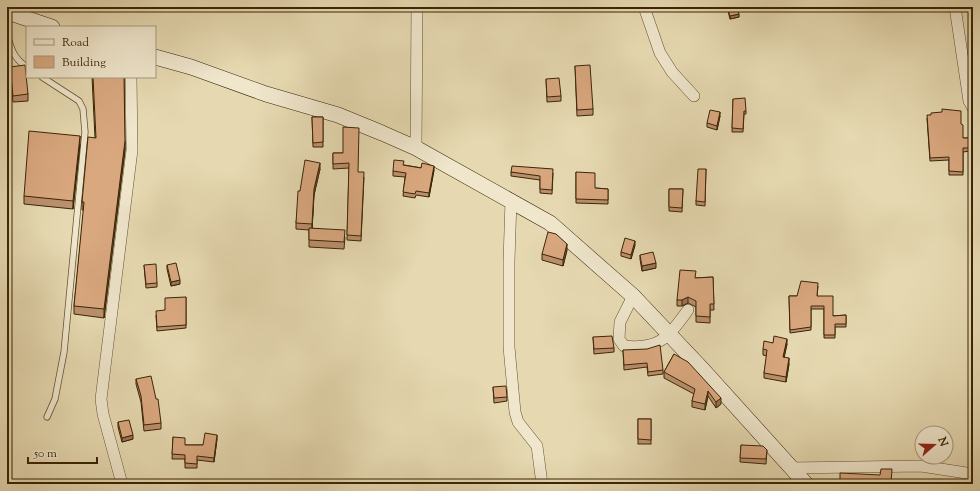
<svg xmlns="http://www.w3.org/2000/svg" width="980" height="491" viewBox="0 0 980 491" font-family="'Sorts Mill Goudy',serif">
<style>
.lines{fill:none;stroke-linecap:round;stroke-linejoin:round}
.service-casing{stroke:#655232;stroke-width:7}
.minor-casing{stroke:#655232;stroke-width:12}
.secondary-casing{stroke:#3a2507;stroke-width:16}
.service{stroke:#efe6cc;stroke-width:5.5}
.minor{stroke:#efe6cc;stroke-width:11}
.secondary{stroke:#efe6cc;stroke-width:15}
.wall{fill:#bb906d;stroke:#3a2507}
.shaded-wall{fill:#997659;stroke:#3a2507}
.building{fill:#daa87f;stroke:#3a2507}
</style>
<rect width="100%" height="100%" fill="#e6d9b1"/>
<filter id="stains"><feTurbulence type="fractalNoise" baseFrequency=".005" numOctaves="4"/><feColorMatrix values="0 0 0 0 .2 0 0 0 0 .09 0 0 0 0 .02 0 0 0 .5 -.17"/></filter>
<radialGradient id="worn" r=".72"><stop offset=".6" stop-color="#630" stop-opacity="0"/><stop offset="1" stop-color="#630" stop-opacity=".3"/></radialGradient>
<g class="lines">
<defs>
<g id="service">
<path d="M7,34C11,49 14,59 27,67"/>
<path d="M42,77L79,101L83,109L85,132L64,352L55,399L47,417"/>
</g>
<g id="minor">
<path d="M644,7L660,53L672,72L694,96"/>
<path d="M955,7L969,101L973,108"/>
<path d="M416,148L417,7"/>
<path d="M511,200L509,261V347L515,412L518,422L537,446L542,484"/>
<path d="M633,296L620,322L619,339L624,346C660,350 668,337 688,310"/>
<path d="M791,468L921,466L973,474"/>
<path d="M122,484L103,414L101,399L132,150L131,77"/>
</g>
<g id="secondary">
<path d="M7,12L52,27"/>
<path d="M155,57L191,67L266,94L338,115L382,133L416,148L550,223L633,296L704,371L806,484"/>
</g>
</defs>
<!-- service casing -->
<use href="#service" class="service-casing"/>
<!-- minor casing -->
<use href="#minor" class="minor-casing"/>
<!-- secondary casing -->
<use href="#secondary" class="secondary-casing"/>
<!-- service -->
<use href="#service" class="service"/>
<!-- minor -->
<use href="#minor" class="minor"/>
<!-- secondary -->
<use href="#secondary" class="secondary"/>
</g>
<!-- wall -->
<g class="wall">
<path d="M727,7H737L739,17L730,19Z"/>
<path d="M575,66L593,109V115L577,116Z"/>
<path d="M10,67L28,94V101L13,102L10,73Z"/>
<path d="M92,77H124L125,150L104,318L74,314V306L84,210H82V202L95,138Z"/>
<path d="M546,79L561,96V101L547,102Z"/>
<path d="M733,99L746,111V114H744L743,132H732Z"/>
<path d="M720,116L717,130L707,127V123Z"/>
<path d="M312,117H323V147H313Z"/>
<path d="M927,118L963,138H970V151L963,152V175H949V160L930,161Z"/>
<path d="M80,144L73,209L24,204V196Z"/>
<path d="M333,153H343L358,172L364,177L361,241L347,240L349,168L333,169Z"/>
<path d="M404,165L434,170L429,197L416,195L415,198L403,196L405,177L393,176V171Z"/>
<path d="M320,169L314,195L312,228L345,237L344,249L309,247V230L296,229V223L300,191Z"/>
<path d="M706,169L705,206L696,205V201Z"/>
<path d="M511,172L553,173L552,194L540,193V180L511,176Z"/>
<path d="M576,172L595,188L608,189V204L576,203Z"/>
<path d="M669,189H683L682,212L669,211Z"/>
<path d="M635,245L631,259L621,256V252Z"/>
<path d="M567,250L563,266L542,260V254Z"/>
<path d="M640,255L656,268L642,271L640,259Z"/>
<path d="M144,265L157,283V287L146,288Z"/>
<path d="M167,265L180,284L171,286L167,269Z"/>
<path d="M713,277L714,310H710V323L696,322V307L688,303L682,306H677V300L696,278Z"/>
<path d="M818,286L817,296L833,316L846,315V327H835V338H824V309H811V330L790,333L789,296H797Z"/>
<path d="M186,297V328L157,331L156,315L165,310Z"/>
<path d="M593,337L614,348V352L594,354Z"/>
<path d="M773,343L787,344L784,357L789,364L786,382L764,378V373L767,356L763,355V349Z"/>
<path d="M623,350L663,370V374L648,376L647,367L624,370Z"/>
<path d="M674,354L721,404L716,408L708,396L705,410L692,407V401L694,394L664,378V372Z"/>
<path d="M136,379L161,423V429L144,431L141,402L136,384Z"/>
<path d="M493,387L507,397V401L494,403Z"/>
<rect x="638" y="419" width="13" height="25"/>
<path d="M118,422L133,439L122,442L118,427Z"/>
<path d="M173,437L185,445H203L217,439L214,462L197,460V468H185V459H172Z"/>
<path d="M741,445L767,450L766,464L740,462Z"/>
</g>
<!-- shaded-wall -->
<g class="shaded-wall">
<path d="M739,14V17L730,19V16Z"/>
<path d="M720,112V116L717,130V126Z"/>
<path d="M80,136V144L73,209V201Z"/>
<path d="M125,141V150L104,318V309Z"/>
<path d="M320,163V169L314,195L312,230L314,189Z"/>
<path d="M434,166V170L429,197V193Z"/>
<path d="M635,241V245L631,259V255Z"/>
<path d="M567,244V250L563,266V260Z"/>
<path d="M656,263V268L642,271V266Z"/>
<path d="M180,280V284L171,286V282Z"/>
<path d="M688,297V303L682,306V300Z"/>
<path d="M787,339V344L783,363V357Z"/>
<path d="M789,358V364L786,382V377Z"/>
<path d="M708,391V396L705,410V404Z"/>
<path d="M721,398V404L716,408V402Z"/>
<path d="M133,435V439L122,442V438Z"/>
<path d="M217,435V439L214,462V458Z"/>
</g>
<!-- building -->
<g class="building">
<path d="M727,7H737L739,14L730,16Z"/>
<path d="M25,65L28,94L13,96L10,67Z"/>
<path d="M590,65L593,109L577,110L575,66Z"/>
<path d="M93,77H124L125,141L104,309L74,306L84,202H82L88,137L96,138Z"/>
<path d="M559,78L561,96L547,97L546,79Z"/>
<path d="M745,98L746,111H744L743,129L732,128L733,99Z"/>
<path d="M942,109L961,111V124L963,125V138H970V148H963V172L949,171V157L930,158L927,115H931V113L942,112Z"/>
<path d="M710,110L720,112L717,126L707,123Z"/>
<path d="M312,117H323V142L313,143Z"/>
<path d="M343,127L359,128L358,172H364L361,236L347,235L349,163L333,164V153H343Z"/>
<path d="M29,131L80,136L73,201L24,196Z"/>
<path d="M305,160L320,163L314,189L312,224L296,223L298,191H300Z"/>
<path d="M394,160L404,161L403,165L421,168L422,163L434,166L429,193L416,191L415,194L403,192L406,173L393,171Z"/>
<path d="M512,166L553,169L552,190L540,189V176L511,172Z"/>
<path d="M698,169H706L705,202L696,201Z"/>
<path d="M576,172L595,173V188L608,189V200L576,199Z"/>
<path d="M669,189H683L682,208L669,207Z"/>
<path d="M309,228L345,230L344,242L309,240Z"/>
<path d="M548,232L556,234L567,244L563,260L542,254Z"/>
<path d="M625,238L635,241L631,255L621,252Z"/>
<path d="M653,252L656,263L642,266L640,255Z"/>
<path d="M176,263L180,280L171,282L167,265Z"/>
<path d="M156,264L157,283L146,284L144,265Z"/>
<path d="M680,270L696,271L695,278L713,277L714,304H710V317L696,316V301L688,297L682,300H677Z"/>
<path d="M801,281L818,283L817,296H833V316L846,315V324H835V335H824V306H811V327L790,330L789,296H797Z"/>
<path d="M186,297V325L157,327L156,311L165,310V298Z"/>
<path d="M612,336L614,348L594,349L593,337Z"/>
<path d="M774,336L787,339L783,357L789,358L786,377L764,373L767,350L763,349L764,341L773,343Z"/>
<path d="M660,345L663,370L648,372L647,363L624,365L623,350L647,349Z"/>
<path d="M674,354L688,362L721,398L716,402L708,391L705,404L692,401L695,389L664,372Z"/>
<path d="M151,376L156,399H158L161,423L144,425L141,396L136,379Z"/>
<path d="M506,386L507,397L494,398L493,387Z"/>
<path d="M638,419H651V440L638,439Z"/>
<path d="M129,420L133,435L122,438L118,422Z"/>
<path d="M205,433L217,435L214,458L197,456V464L185,463V455L172,454L173,437L185,438V445H203Z"/>
<path d="M741,445L763,446L767,450L766,459L740,458Z"/>
<path d="M881,469H892L891,484H840V473L880,475Z"/>
</g>
<!-- margin -->
<rect width="980" height="491" fill="none" stroke="#e6d9b1" stroke-width="24"/>
<rect x="8" y="8" width="964" height="475" fill="none" stroke="#3a2507" stroke-width="2"/>
<rect x="12" y="12" width="956" height="467" fill="none" stroke="#3a2507"/>
<!-- legend -->
<rect x="26" y="26" width="130" height="52" fill="#efe6cc" stroke="#a7997d"/>
<rect x="34" y="39" width="20" height="6" fill="#efe6cc" stroke="#a7997d"/>
<text x="62" y="46" font-size="12" fill="#3a2507">Road</text>
<rect x="34" y="56" width="20" height="12" fill="#daa87f" stroke="#a7997d"/>
<text x="62" y="66" font-size="12" fill="#3a2507">Building</text>
<!-- north arrow -->
<g transform="translate(934 445) rotate(70)"><circle r="19" fill="#efe6cc" stroke="#a7997d"/>
<path d="M0-3L7 15L0 10L-7 15Z" fill="#8f2418"/>
<text y="-6" font-size="11" font-weight="bold" text-anchor="middle" fill="#3a2507">N</text>
</g>
<!-- scale -->
<path d="M28 457v6h69v-6" fill="none" stroke="#3a2507" stroke-width="2"/>
<text x="34" y="457" font-size="12" fill="#3a2507" stroke="#efe6cc" stroke-width="3" paint-order="stroke">50 m</text>
<rect width="100%" height="100%" filter="url(#stains)"/>
<rect width="100%" height="100%" fill="url(#worn)"/>
</svg>
